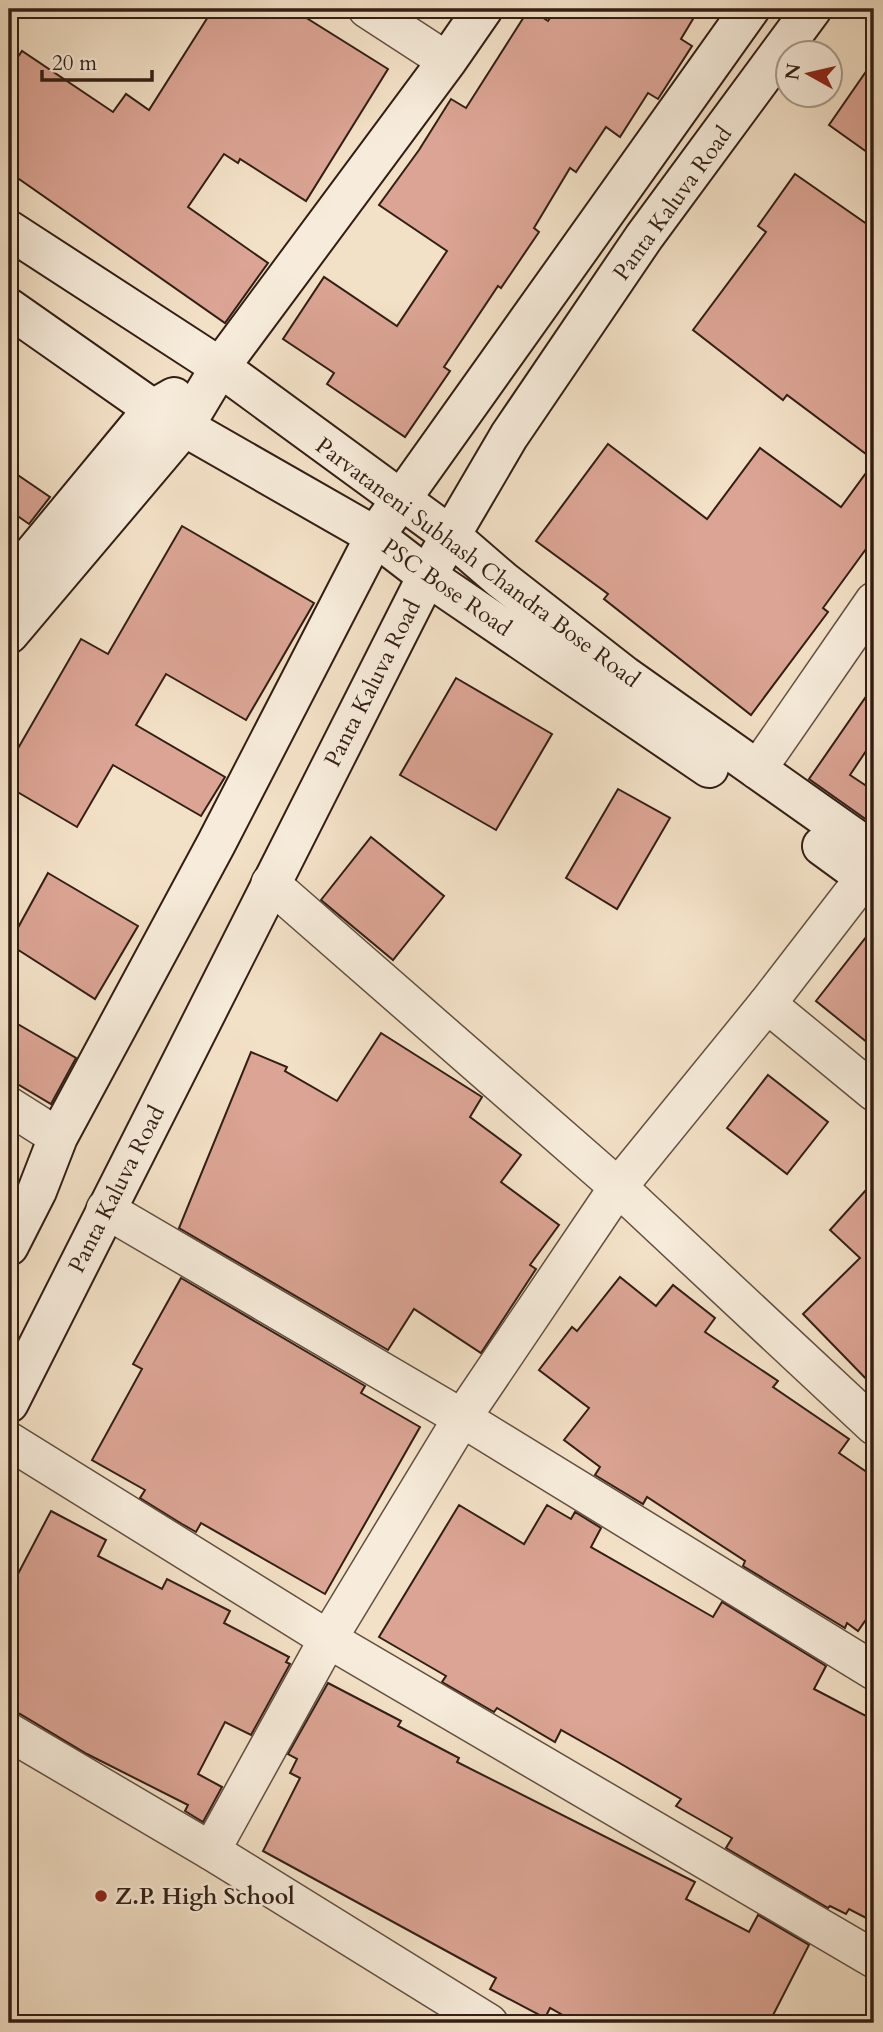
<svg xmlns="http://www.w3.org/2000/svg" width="883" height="2032" viewBox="0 0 883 2032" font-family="Cardo,serif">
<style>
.building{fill:#dba494;stroke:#331e15;stroke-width:2}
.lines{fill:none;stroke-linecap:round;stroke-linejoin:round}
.street-casing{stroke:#634f42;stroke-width:40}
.secondary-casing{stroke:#331e15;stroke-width:42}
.street{stroke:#f7ecdb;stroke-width:37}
.secondary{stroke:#f7ecdb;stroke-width:38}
.poi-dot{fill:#8f2418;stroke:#f7ecdb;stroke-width:2.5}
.labels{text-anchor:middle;stroke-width:5;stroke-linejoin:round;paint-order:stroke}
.street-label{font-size:23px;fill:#331e15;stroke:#f7ecdb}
.poi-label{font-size:23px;font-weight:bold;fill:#331e15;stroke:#f7ecdb;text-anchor:start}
</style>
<rect width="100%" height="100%" fill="#f3e1c7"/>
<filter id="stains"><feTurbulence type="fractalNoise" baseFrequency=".00286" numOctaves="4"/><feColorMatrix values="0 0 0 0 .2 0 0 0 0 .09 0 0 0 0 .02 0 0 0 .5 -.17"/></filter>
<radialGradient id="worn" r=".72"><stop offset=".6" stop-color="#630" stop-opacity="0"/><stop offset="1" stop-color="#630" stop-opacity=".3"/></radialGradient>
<!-- building -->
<g class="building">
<path d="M213,9H292L388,69L306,201L240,159L238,163L224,154L188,207L268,263L225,323L9,172V70L22,51L113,112L126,94L149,110Z"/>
<path d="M529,9L548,21L556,9H699L681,39L692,46L658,99L648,93L620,137L606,127L576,172L570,168L534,228L539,232L501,288L498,286L444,367L450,371L405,437L327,384L334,373L283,339L324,277L397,326L447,251L379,205L419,150L451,99L466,108Z"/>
<path d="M874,60V157L829,125Z"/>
<path d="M795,174L874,229V460L787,395L783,400L693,330L766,232L758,226Z"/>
<path d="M608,444L707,519L760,448L841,507L874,462V538L823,608L828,612L751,715L604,599L608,594L536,541Z"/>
<path d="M9,469L50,497L29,524L9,510Z"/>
<path d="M182,526L314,603L246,720L166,674L136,725L225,777L201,816L113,765L77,827L9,787V764L81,639L108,654Z"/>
<path d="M456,678L552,734L496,830L400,775Z"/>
<path d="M874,685V739L850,775L874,791V825L809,779Z"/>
<path d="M618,789L670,818L617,909L566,878Z"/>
<path d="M371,837L444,896L393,960L321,900Z"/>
<path d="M48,873L138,926L95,999L9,944Z"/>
<path d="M874,927V1048L816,1001Z"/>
<path d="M9,1019L76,1058L51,1104L9,1079Z"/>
<path d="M381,1033L482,1097L470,1117L521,1155L501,1182L559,1225L530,1265L536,1269L481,1353L414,1309L388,1350L179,1228L251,1052L287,1067L285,1071L337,1101Z"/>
<path d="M768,1075L828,1122L787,1174L727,1128Z"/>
<path d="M874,1181V1387L803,1314L860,1258L830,1230Z"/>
<path d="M620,1277L656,1306L673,1285L715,1318L705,1332L778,1381L773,1387L849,1439L839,1453L874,1477V1608L858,1631L847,1623L845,1628L743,1566L745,1561L647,1497L643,1504L595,1475L600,1467L564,1440L589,1408L539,1370L572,1327L577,1331Z"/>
<path d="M181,1278L365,1386L361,1393L420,1427L325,1594L201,1523L196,1532L182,1524L140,1498L145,1490L92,1460L142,1369L133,1364Z"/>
<path d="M459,1505L524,1544L547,1505L571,1519L575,1512L601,1528L591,1547L713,1617L722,1602L826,1666L814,1689L874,1720V1922L849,1909L846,1914L830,1906L828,1908L726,1848L732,1838L676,1806L681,1799L616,1761L561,1730L555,1742L497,1708L494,1712L442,1682L446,1676L379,1637Z"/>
<path d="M51,1511L106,1540L98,1556L162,1589L167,1579L230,1611L224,1623L289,1657L286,1662L290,1664L251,1735L225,1722L198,1774L222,1787L203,1822L185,1811L188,1805L87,1754L20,1714L9,1711V1591Z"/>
<path d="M328,1683L401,1721L398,1726L459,1758L457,1762L695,1882L686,1899L749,1932L758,1915L809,1945L769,2023H577L550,2008L545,2018L490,1989L496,1978L263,1851L300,1778L290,1773L297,1759L288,1754Z"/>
</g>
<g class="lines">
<defs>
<g id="street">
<path d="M367,9L447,61"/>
<path d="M757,770L874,601"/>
<path d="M270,883L618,1187L874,1426"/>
<path d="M767,1004L874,1092"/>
<path d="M9,1106L58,1137"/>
<path d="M105,1209L462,1418L874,1671"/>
<path d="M9,1441L328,1639L874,1959"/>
<path d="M9,1732L211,1851L489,2023"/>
<path d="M211,1851L328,1639L462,1418L618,1187L767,1004L865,877"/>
</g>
<g id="secondary">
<path d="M9,230L220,367L451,536L502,580L625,676L874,852"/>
<path d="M9,308L153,409L375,536L427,576L709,768"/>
<path d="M9,583L153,409L174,397"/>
<path d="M9,634L184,427L220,367L447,61L483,9"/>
<path d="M822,846L874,884"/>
<path d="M9,1246L37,1191L58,1137L216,844L375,536L750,9"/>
<path d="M9,1403L427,576L509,436L644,237L812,9"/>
</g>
</defs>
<!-- street casing -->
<use href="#street" class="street-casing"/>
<!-- secondary casing -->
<use href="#secondary" class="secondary-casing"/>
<!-- street -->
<use href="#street" class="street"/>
<!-- secondary -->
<use href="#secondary" class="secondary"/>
</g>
<!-- markers -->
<circle class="poi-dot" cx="101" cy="1896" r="7"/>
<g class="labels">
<!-- street labels -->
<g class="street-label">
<text transform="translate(672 203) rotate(-54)" y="8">Panta Kaluva Road</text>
<text transform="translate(478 562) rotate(37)" y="8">Parvataneni Subhash Chandra Bose Road</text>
<text transform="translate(447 587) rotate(35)" y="8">PSC Bose Road</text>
<text transform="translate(372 683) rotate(-63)" y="8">Panta Kaluva Road</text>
<text transform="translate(116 1189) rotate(-63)" y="8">Panta Kaluva Road</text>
</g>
<!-- poi labels -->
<g class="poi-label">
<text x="115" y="1904">Z.P. High School</text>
</g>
</g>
<!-- margin -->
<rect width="883" height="2032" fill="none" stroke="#f3e1c7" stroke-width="35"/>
<rect x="10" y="10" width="862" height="2011" fill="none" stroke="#331e15" stroke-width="3.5"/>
<rect x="18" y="18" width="848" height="1997" fill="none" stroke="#331e15" stroke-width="2"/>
<!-- north arrow -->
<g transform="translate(809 74) rotate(278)"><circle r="33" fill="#f7ecdb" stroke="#a99a8c" stroke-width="2"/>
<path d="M0-5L12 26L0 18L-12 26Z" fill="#8f2418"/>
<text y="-10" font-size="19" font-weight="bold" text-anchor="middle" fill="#331e15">N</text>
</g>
<!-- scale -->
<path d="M42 70v10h110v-10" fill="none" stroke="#331e15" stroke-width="3.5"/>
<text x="52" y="70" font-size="21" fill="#331e15" stroke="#f7ecdb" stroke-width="5" paint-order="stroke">20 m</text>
<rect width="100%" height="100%" filter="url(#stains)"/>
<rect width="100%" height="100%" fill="url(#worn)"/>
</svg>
